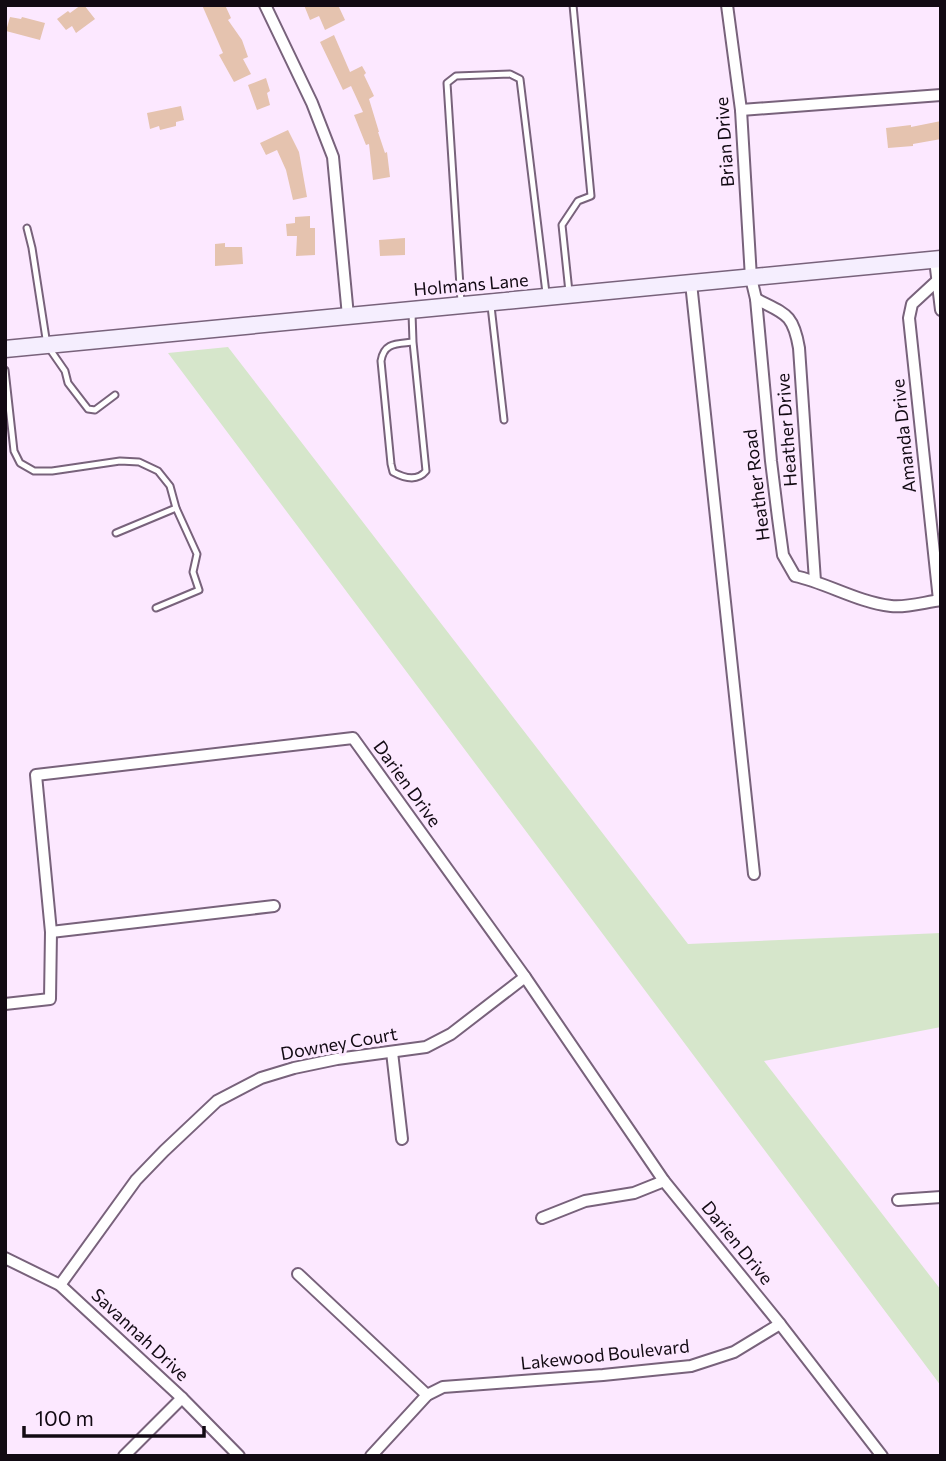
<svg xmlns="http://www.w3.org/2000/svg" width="946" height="1461" viewBox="0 0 946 1461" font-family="Commissioner,sans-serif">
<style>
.green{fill:#d6e6cb}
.building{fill:#e5c3af}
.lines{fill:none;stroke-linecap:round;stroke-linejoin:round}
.service-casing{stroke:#78627b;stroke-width:9}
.minor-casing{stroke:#78627b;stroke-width:14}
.secondary-casing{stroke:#78627b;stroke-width:19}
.service{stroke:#fff;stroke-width:5}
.minor{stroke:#fff;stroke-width:10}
.secondary{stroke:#f5eefe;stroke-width:16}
.labels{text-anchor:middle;stroke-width:6;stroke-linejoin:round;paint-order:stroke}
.street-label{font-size:18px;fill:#120a13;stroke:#fce8ff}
</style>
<rect width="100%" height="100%" fill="#fce8ff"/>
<!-- green -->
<path class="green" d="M228,347L688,944L941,933V1027L764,1061L941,1290V1386L168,353Z"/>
<!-- building -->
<g class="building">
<path d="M81,5H84L95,19L76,33L72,26L66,30L57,19L68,11L70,13Z"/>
<path d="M202,5H225L231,18L228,20L242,40L248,57L243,59L251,74L234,82L219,55L223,53Z"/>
<path d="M304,5H338L345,20L325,30L319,16L310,20Z"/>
<path d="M10,17L21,19L22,17L45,23L40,40L6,31Z"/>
<path d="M334,35L350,72L362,66L366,73L364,75L374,96L369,99L379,132H378L385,153L387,152L390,177L373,180L369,144L366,145L354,115L363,112L351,86L343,90L320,42Z"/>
<path d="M266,78L270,91L267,93L270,105L257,110L248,85Z"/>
<path d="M181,106L184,120L176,122V126L160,130L159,126L150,129L147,113Z"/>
<path d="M941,121V139L913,144V146L888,148L886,128L911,125V127Z"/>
<path d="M288,130L299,152L307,197L293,200L286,170L277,150L266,155L260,143Z"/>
<path d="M310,216V228H315V255L296,256L297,236H287L286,224L295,223V217Z"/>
<path d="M405,238V255L380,256L379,240Z"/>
<path d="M225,243V247H242L243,264L215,266V244Z"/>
</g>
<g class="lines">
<defs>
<g id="service">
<path d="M27,228L32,248L47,345L65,371L68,383L88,409L95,410L115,395"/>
<path d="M569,292L562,225L578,201L591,196L573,5"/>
<path d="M461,302L447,83L456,76L510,74L520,79L546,293"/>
<path d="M491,306L504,420"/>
<path d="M412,313L413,342L426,471C417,482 404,478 393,472L391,464L381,361C384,342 397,344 413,342"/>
<path d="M5,370L14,451L20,463L34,471H52L120,461L139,462L158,471L170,486L176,508L197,554L193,572L199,590L156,608"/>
<path d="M116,533L176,508"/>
</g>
<g id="minor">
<path d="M265,5L312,103L333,157L348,316"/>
<path d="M727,5L741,110L751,278L756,299L771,461L778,518L783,555L795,576C827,583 857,602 891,606C906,608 925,602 941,600"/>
<path d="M741,110L941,95"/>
<path d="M935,260L941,310"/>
<path d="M938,280L912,304L909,318L939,600"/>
<path d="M691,283L754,874"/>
<path d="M756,299C785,314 793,313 799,348L815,581"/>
<path d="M51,932L274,906"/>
<path d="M5,1004L50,999L51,932L36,775L353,738L525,977L664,1181L780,1324L882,1456"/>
<path d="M392,1052L402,1139"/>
<path d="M898,1200L941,1197"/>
<path d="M542,1218L585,1201L634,1193L664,1181"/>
<path d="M5,1258L60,1285L182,1398L239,1456"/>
<path d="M298,1274L427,1395"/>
<path d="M60,1285L136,1180L164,1151L217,1101L261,1078L294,1068L337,1059L426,1047L451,1034L525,977"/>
<path d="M124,1456L182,1398"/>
<path d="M371,1456L427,1395L443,1387L603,1375L691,1366L734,1352L780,1324"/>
</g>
<path id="secondary" d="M5,349L941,259"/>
</defs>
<!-- service casing -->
<use href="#service" class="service-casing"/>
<!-- minor casing -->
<use href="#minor" class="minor-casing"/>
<!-- secondary casing -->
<use href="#secondary" class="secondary-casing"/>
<!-- service -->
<use href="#service" class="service"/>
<!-- minor -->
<use href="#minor" class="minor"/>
<!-- secondary -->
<use href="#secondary" class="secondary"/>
</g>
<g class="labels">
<!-- street labels -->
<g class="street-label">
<text transform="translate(725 142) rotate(-94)" y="6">Brian Drive</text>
<text transform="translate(471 285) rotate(-5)" y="6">Holmans Lane</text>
<text transform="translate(787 430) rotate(-94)" y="6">Heather Drive</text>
<text transform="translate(904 436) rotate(-96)" y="6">Amanda Drive</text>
<text transform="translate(757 485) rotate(-97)" y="6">Heather Road</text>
<text transform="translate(407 784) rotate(54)" y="6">Darien Drive</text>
<text transform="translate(339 1044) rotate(-10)" y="6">Downey Court</text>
<text transform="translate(737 1243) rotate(51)" y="6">Darien Drive</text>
<text transform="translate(140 1335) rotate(43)" y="6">Savannah Drive</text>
<text transform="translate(605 1355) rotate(-6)" y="6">Lakewood Boulevard</text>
</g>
</g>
<!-- border -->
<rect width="946" height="1461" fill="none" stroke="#120a13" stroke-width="14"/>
<!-- scale -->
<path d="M24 1426v10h180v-10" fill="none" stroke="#120a13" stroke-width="3.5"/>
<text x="35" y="1426" font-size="21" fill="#120a13" stroke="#fce8ff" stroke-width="5" paint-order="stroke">100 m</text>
</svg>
